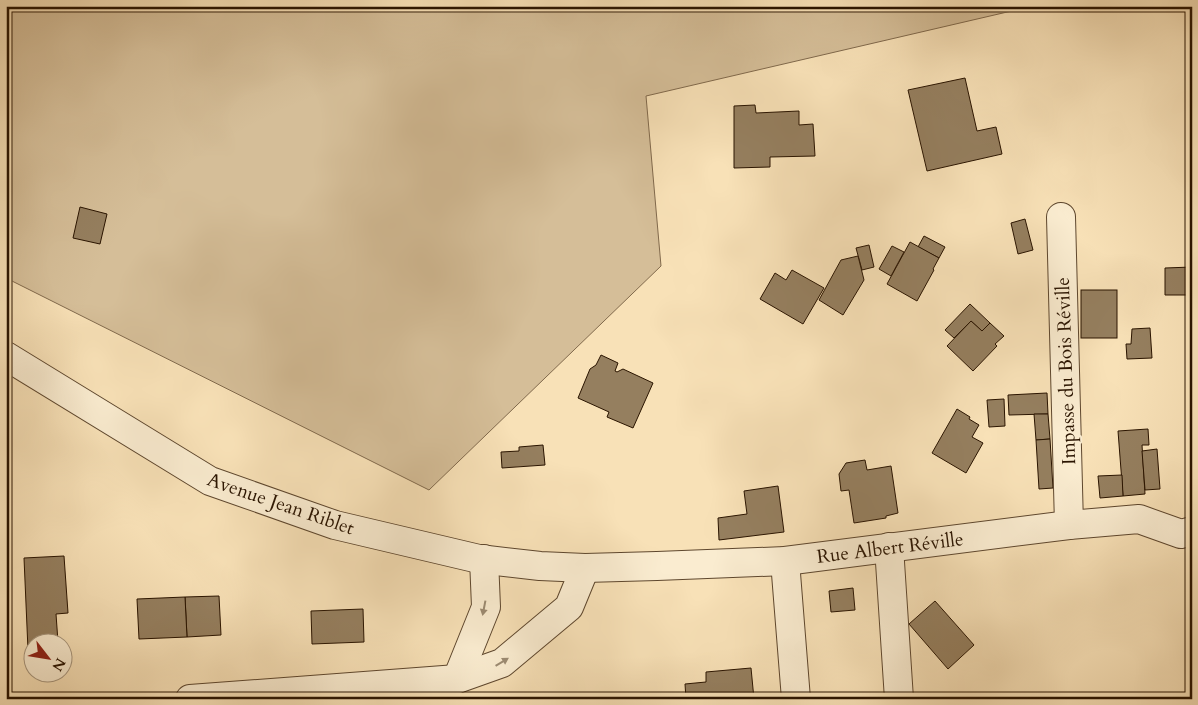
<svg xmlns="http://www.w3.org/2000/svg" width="1198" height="705" viewBox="0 0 1198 705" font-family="Cardo,serif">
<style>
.green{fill:#d5be98;stroke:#80694c}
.building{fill:#957f5f;stroke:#2a1400}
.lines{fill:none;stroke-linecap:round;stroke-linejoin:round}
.minor-casing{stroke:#5e472e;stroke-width:30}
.minor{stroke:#faecd0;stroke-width:28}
.oneway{fill:#9c8b72}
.labels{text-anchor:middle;stroke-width:4;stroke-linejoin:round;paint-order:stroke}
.street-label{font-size:19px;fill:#2a1400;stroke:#faecd0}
</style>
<rect width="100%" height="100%" fill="#f8e1b7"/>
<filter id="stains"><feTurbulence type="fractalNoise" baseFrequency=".004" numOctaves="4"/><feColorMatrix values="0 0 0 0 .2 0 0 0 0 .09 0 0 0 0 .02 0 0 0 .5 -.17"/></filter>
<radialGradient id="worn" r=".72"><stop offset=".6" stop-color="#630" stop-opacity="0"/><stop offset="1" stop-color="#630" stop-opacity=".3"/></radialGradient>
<!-- green -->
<path class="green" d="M6,6H1033L646,96L661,266L429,490L6,278Z"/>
<!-- building -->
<g class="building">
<path d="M965,78L977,131L996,127L1002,154L927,171L908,90Z"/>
<path d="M755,105L756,113L799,111V125L813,124L815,156L770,157V167L734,168V106Z"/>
<path d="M80,207L107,214L100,244L73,238Z"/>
<path d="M1025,219L1033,250L1018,254L1011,223Z"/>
<path d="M924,236L945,247L939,258L918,247Z"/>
<path d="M910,242L939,258L933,269L934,270L917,301L887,284Z"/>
<path d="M869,245L874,267L862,270L856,248Z"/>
<path d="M892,246L904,252L891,276L879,269Z"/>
<path d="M858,256L864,280L843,315L819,300L841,260Z"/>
<path d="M1192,267V295H1165V268Z"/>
<path d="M792,270L824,288L803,324L760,299L775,273L786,280Z"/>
<rect x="1081" y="290" width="36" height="48"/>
<path d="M970,304L990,323L982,331L971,321L954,338L945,330Z"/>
<path d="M971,321L982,331L990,323L1004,336L995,344L997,346L973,371L947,346Z"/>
<path d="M1150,328L1152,358L1127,359L1126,344H1131L1132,329Z"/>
<path d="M601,355L618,363L615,371L617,372L623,369L653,383L633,428L607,417L609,412L578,398L590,369L596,365Z"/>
<path d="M1047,393L1048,414L1009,415L1008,395Z"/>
<path d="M1004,399L1005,426L989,427L987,400Z"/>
<path d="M957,409L970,417L969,419L979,425L972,437L983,443L966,473L932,453Z"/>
<path d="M1034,414H1048L1050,439L1036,440Z"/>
<path d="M1148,429L1149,445H1142L1145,494L1123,496L1118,431Z"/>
<path d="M1050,439L1053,488L1039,489L1036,440Z"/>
<path d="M543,445L545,465L502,468L501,452L519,451V447Z"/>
<path d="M1157,449L1160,489L1145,490L1142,451Z"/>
<path d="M865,460L867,470L891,466L898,513L886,516V518L854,523L849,490L841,491L839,474L846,463Z"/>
<path d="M1122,475L1123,496L1100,498L1098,476Z"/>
<path d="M778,486L784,532L719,540L718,518L747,514L744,491Z"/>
<path d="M64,556L68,613L56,614L58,642H32V650H28L24,558Z"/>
<path d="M853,588L855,610L831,612L829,591Z"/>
<path d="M219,596L221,635L187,637L185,597Z"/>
<path d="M185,597L187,637L139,639L137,599Z"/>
<path d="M935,601L974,645L948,669L909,624Z"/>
<path d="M363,609L364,642L312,644L311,611Z"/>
<path d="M751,668L754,699H686L685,684L706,682V672Z"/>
</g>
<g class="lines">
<defs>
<g id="minor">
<path d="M1061,217L1069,525"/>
<path d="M6,356L210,481L335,525L479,559L540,566L585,568L657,566L785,561L1069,525L1139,519L1181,534L1192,531"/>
<path d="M889,547L899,699"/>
<path d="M785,561L796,699"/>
<path d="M457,679L486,607L484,559"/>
<path d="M190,699L457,679L502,663L569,607L585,568"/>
</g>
</defs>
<!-- minor casing -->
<use href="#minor" class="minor-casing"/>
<!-- minor -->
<use href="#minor" class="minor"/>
</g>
<!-- one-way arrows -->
<defs><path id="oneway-solid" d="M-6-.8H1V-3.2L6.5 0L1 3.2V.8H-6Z" transform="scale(1.25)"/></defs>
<g class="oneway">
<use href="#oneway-solid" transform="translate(484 608) rotate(101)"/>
<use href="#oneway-solid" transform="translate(502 662) rotate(-31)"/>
</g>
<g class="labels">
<!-- street labels -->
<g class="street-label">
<text transform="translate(1065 371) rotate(-92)" y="7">Impasse du Bois Réville</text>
<text transform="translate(281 503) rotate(19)" y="7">Avenue Jean Riblet</text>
<text transform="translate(890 547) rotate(-7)" y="7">Rue Albert Réville</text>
</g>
</g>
<!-- margin -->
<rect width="1198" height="705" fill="none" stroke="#f8e1b7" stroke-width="25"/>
<rect x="8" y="8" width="1183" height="690" fill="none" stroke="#2a1400" stroke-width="2.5"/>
<rect x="12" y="12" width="1173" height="680" fill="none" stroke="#2a1400"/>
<!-- north arrow -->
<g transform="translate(48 658) rotate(121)"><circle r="24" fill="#faecd0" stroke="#a7967d"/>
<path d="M0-4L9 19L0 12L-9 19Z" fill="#8f2418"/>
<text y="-8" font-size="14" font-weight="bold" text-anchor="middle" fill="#2a1400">N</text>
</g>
<rect width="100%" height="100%" filter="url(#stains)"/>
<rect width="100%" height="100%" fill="url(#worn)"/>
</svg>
